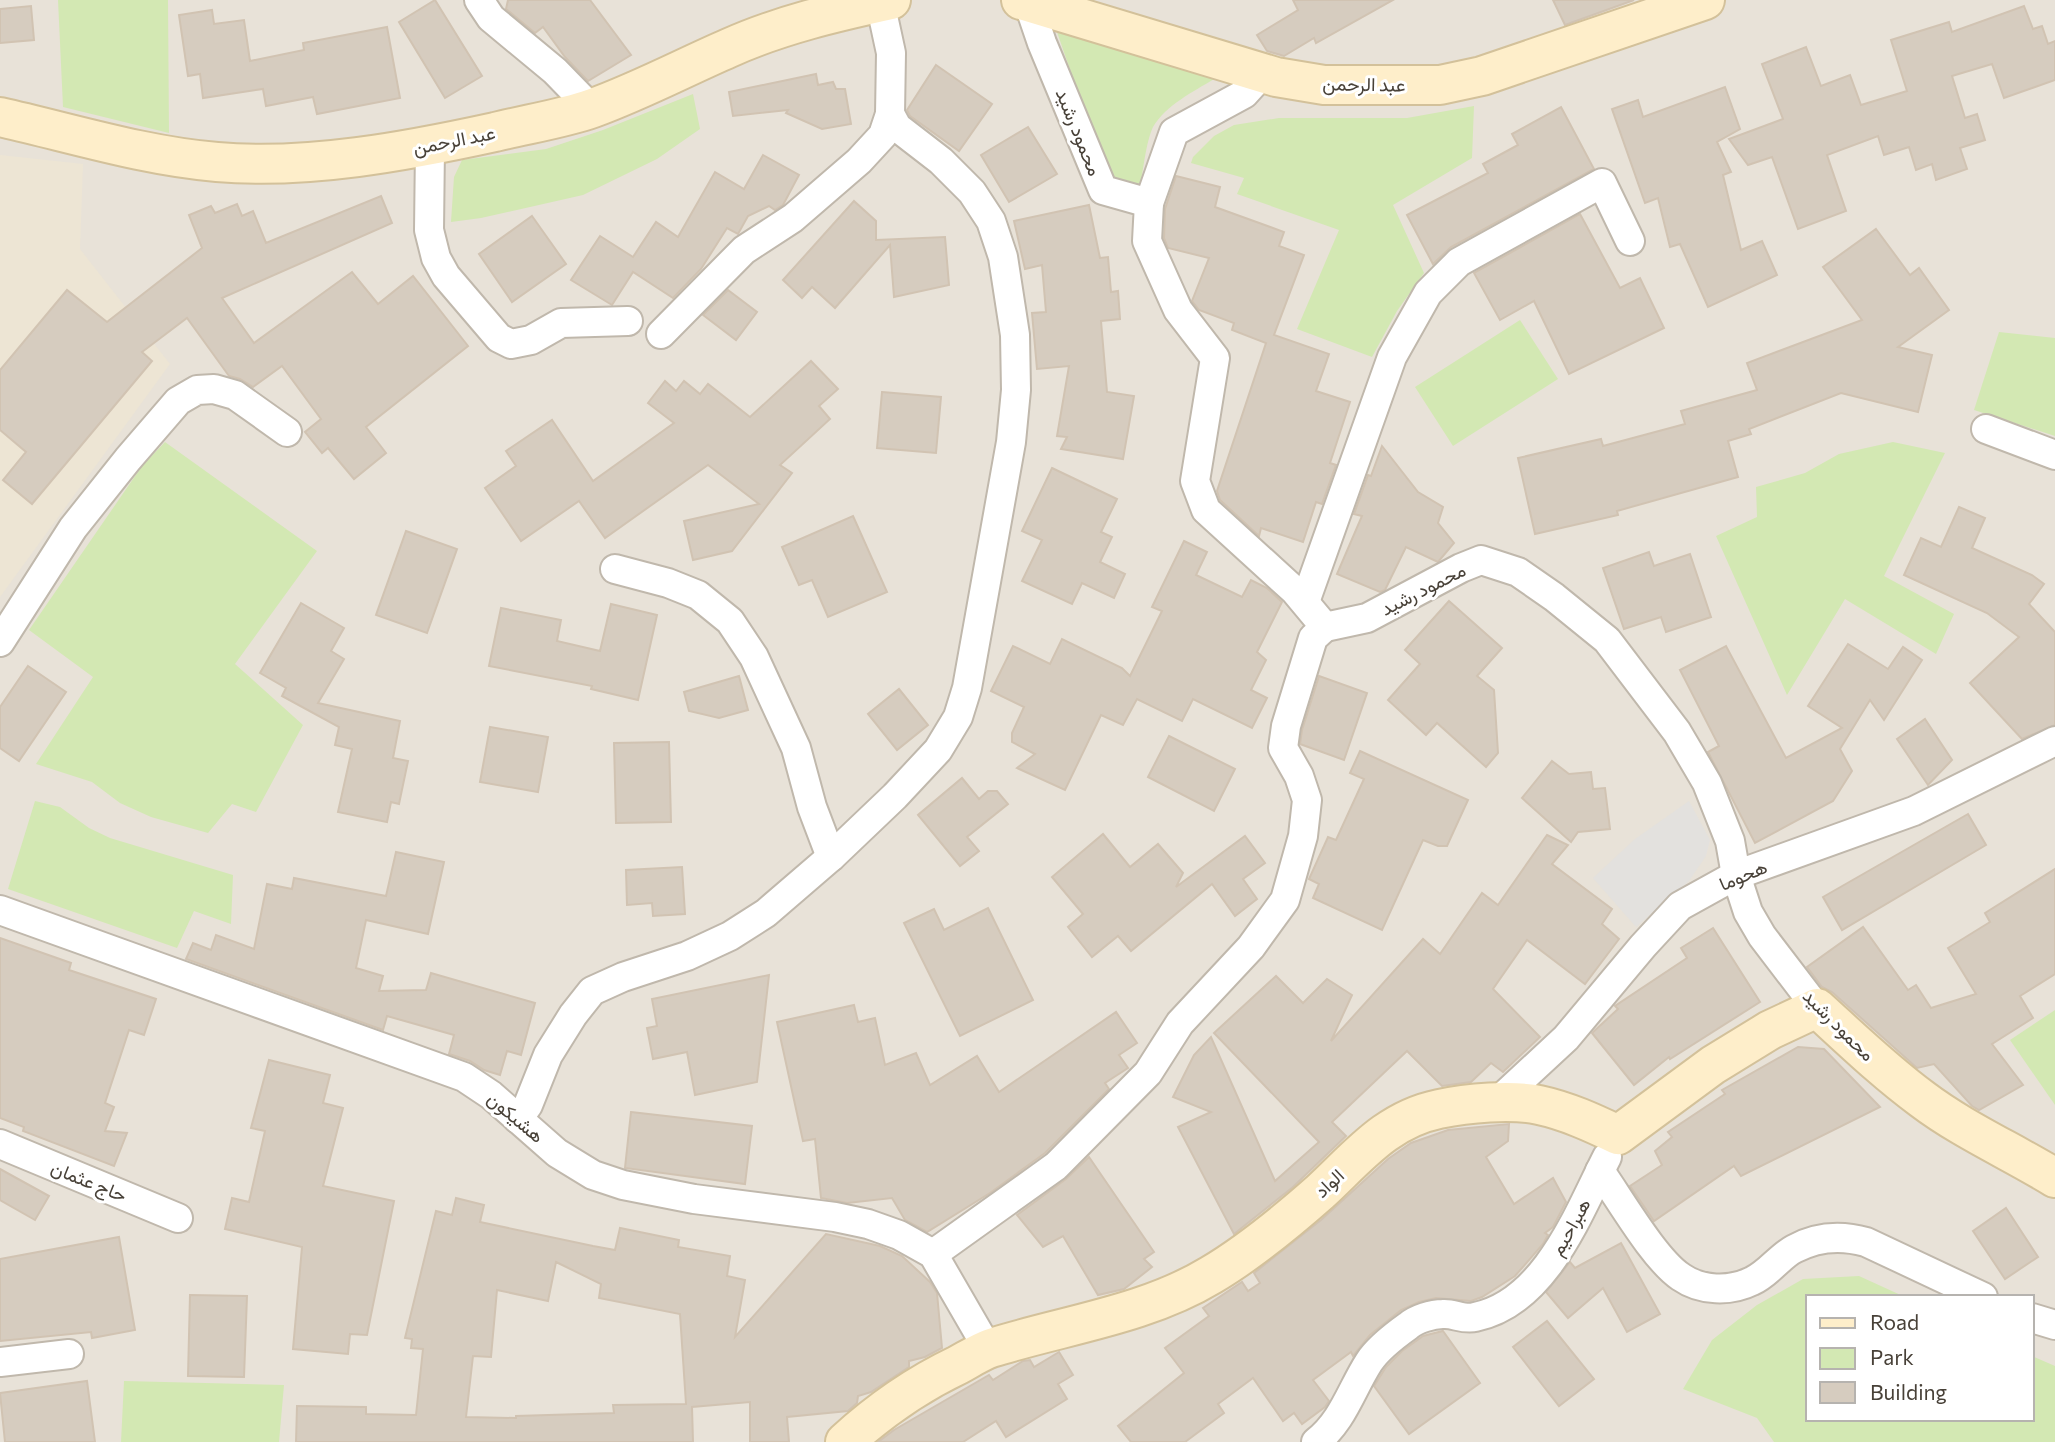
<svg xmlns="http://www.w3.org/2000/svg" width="2055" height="1442" viewBox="0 0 2055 1442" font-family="Commissioner,Vazirmatn,sans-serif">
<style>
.residential{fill:#e8e2d8;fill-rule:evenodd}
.education{fill:#ede5d4}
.green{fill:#d3e8b3}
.parking{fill:#e3e1de}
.building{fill:#d6ccbf;stroke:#d1c3b2;stroke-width:2;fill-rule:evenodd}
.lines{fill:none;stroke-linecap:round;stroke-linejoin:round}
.street-casing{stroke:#c0b8ac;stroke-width:32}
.secondary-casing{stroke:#d3c19a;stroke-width:42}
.street{stroke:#fff;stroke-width:28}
.secondary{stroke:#feeeca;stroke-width:38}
.labels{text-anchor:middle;stroke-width:6;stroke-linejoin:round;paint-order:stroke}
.street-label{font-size:19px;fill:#484138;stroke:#fff}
</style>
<rect width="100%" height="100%" fill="#f4f1ea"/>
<!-- residential -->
<path class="residential" d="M0,0H2055V1442H0ZM1808,1297H2032V1419H1808Z"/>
<!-- education -->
<path class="education" d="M0,155L83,164L80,249L170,364L0,597Z"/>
<!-- green -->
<g class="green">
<path d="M58,0H168L169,133L63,107Z"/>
<path d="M1057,32L1214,79C1193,92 1166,105 1153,127C1146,142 1143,171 1140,188L1118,181L1105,171Z"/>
<path d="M693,94L700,129L657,159L583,195L481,218L451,222L454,177L462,160L546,149L603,130Z"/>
<path d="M1474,106L1472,158L1393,205L1424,273L1397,311L1372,357L1297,329L1339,230L1237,194L1244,178L1191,163L1193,157L1214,136L1234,125L1279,118H1407Z"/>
<path d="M1520,320L1558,379L1453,446L1415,387Z"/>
<path d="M1999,332L2055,338V436L1974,410Z"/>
<path d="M165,442L317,551L235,664L303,725L256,812L232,804L208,833L151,817L120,803L92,782L36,764L93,677L29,630L142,466Z"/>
<path d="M1893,442L1945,453L1884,576L1954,614L1936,654L1845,599L1787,695L1716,536L1757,517L1756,487L1805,473L1839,454Z"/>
<path d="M35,801L60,807L89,828L110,838L233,875L231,924L194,911L177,948L8,889Z"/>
<path d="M2055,1010V1105L2010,1040Z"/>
<path d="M1859,1276L1905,1297H1808V1419H2032V1356L2055,1366V1442H1774L1757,1418L1683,1389L1712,1340L1757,1305L1803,1279Z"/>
<path d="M124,1381L284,1385L279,1442H121Z"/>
</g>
<!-- parking -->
<path class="parking" d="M1689,801L1710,840L1706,856L1689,881L1636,927L1593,878L1635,839Z"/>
<!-- building -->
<g class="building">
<path d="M435,0L482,76L445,98L399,22Z"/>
<path d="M508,0H590L631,55L588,81L565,57L543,27L535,33L506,9Z"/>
<path d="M1293,0H1393L1316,43L1314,38L1284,56L1267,51L1257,35L1298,10Z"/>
<path d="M1553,0H1634L1565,25Z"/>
<path d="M31,6L34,40L0,43V9Z"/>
<path d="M2024,6L2033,29L2042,26L2048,44L2055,41V80L2004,98L1992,64L1952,76L1965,118L1977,114L1985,140L1960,148L1967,169L1936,180L1932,164L1916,170L1909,147L1884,155L1878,136L1827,155L1846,211L1798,229L1772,157L1748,165L1729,139L1783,119L1762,64L1806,47L1821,86L1850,75L1861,105L1907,91L1891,40L1949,22L1952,32Z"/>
<path d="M212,10L214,24L244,20L250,61L304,50L303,43L387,27L400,98L317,114L313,97L266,106L263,89L203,98L200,74L188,76L179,15Z"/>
<path d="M936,65L992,104L959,151L910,116L907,110Z"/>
<path d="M816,74L818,85L833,82L836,89H845L851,124L822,129L786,113L788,110L733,116L729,92Z"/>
<path d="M1725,87L1740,129L1717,142L1731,172L1723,175L1741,250L1762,241L1777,275L1708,307L1680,244L1670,247L1658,198L1645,203L1612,109L1638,100L1643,117Z"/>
<path d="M1561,107L1594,169L1451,247L1433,264L1407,215L1488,173L1483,164L1518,145L1512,134Z"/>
<path d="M1028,127L1057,174L1009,202L981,155Z"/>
<path d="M763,155L799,175L783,205L775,210L769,206L748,216L738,234L727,228L701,269L673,298L633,272L612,305L571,280L600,236L633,257L656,222L678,237L715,172L744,189Z"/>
<path d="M1176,176L1220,187L1215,207L1284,232L1279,246L1304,255L1274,335L1329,354L1316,391L1350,402L1330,463L1336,465L1322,504L1316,502L1303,542L1261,528L1259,536L1220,500L1217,491L1266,343L1232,330L1234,323L1199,310L1192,301L1209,258L1168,248L1164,238L1165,209Z"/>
<path d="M381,196L392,223L222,298L254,343L352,272L378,304L413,276L468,346L366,427L386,453L354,479L328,448L322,453L305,432L321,419L282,366L253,387L240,379L229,376L187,318L142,352L152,361L32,504L3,480L26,452L0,430V370L67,290L107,322L202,248L189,215L211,206L215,213L237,204L242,216L253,211L266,243Z"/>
<path d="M854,201L876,221V240L945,237L949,285L894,297L890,245L835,308L812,287L802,298L783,280Z"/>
<path d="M1089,205L1100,258L1108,257L1111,292L1118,291L1120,319L1101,321L1107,392L1134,396L1123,459L1061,449L1067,437L1057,436L1069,366L1037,369L1032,313L1046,312L1042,265L1025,269L1014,221Z"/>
<path d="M1580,214L1620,288L1640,278L1664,328L1569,374L1534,301L1500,320L1474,273Z"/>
<path d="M532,216L566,264L512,302L479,254Z"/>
<path d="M1876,229L1910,275L1919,268L1949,310L1898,347L1932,355L1918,412L1841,393L1749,429L1751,434L1728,441L1738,477L1617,511L1618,515L1535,534L1518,458L1601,439L1603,446L1685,424L1681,411L1757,390L1747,363L1862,320L1823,267Z"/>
<path d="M728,290L757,312L736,340L703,315Z"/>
<path d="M811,361L838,389L819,406L830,419L780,465L792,473L732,551L693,560L684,521L759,504L708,465L605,538L579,501L521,541L485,488L516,466L506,451L552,420L593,481L674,423L648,403L665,381L676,391L684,381L700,394L708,384L750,417Z"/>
<path d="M882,392L941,397L936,453L877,448Z"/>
<path d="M1382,446L1418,492L1443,507L1438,523L1454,543L1438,562L1406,547L1385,590L1380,592L1337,574L1362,516L1354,514L1368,475L1371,476Z"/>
<path d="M1052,468L1117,499L1101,532L1112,537L1100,562L1125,574L1114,598L1082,583L1072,604L1022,581L1042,540L1022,531Z"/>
<path d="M1959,507L1985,518L1972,548L2032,575L2044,584L2029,604L2055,632V725L2022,739L1970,683L2019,637L1987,613L1904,575L1921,538L1941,547Z"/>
<path d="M853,516L887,592L828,617L812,580L799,585L782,547Z"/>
<path d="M406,531L457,549L427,633L376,615Z"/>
<path d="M1184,541L1207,552L1196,575L1242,597L1251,580L1267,588L1282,602L1257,652L1266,660L1251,690L1267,698L1252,728L1193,699L1182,721L1137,699L1123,725L1101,715L1065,790L1017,768L1035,754L1012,742V733L1024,707L991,691L1013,646L1050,664L1062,639L1122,668L1130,676L1162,611L1152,607Z"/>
<path d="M1649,552L1654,566L1690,554L1711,617L1666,632L1661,617L1624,629L1603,568Z"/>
<path d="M1449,601L1502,648L1477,676L1494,690L1498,753L1486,767L1437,723L1426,735L1388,700L1420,664L1405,650Z"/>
<path d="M301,603L344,628L331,651L344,659L318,703L400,721L393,758L408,761L399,804L391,802L387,822L338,812L352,749L335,745L339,727L282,696L286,688L260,673Z"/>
<path d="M611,604L657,615L638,700L591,689L592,686L489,666L501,608L561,620L557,641L600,651Z"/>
<path d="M1848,644L1888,669L1903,647L1922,660L1884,720L1870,700L1840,749L1852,771L1833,801L1755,843L1708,752L1719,746L1680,670L1726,646L1786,758L1842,728L1808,706Z"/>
<path d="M28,666L66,692L19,761L0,748V707Z"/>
<path d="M739,676L748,710L719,718L689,711L684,692Z"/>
<path d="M1319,676L1367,693L1344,760L1300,744L1302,730Z"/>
<path d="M899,689L928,725L897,750L868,714Z"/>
<path d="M1925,719L1952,760L1928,785L1897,739Z"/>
<path d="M490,727L548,737L538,792L480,782Z"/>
<path d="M1169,736L1235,769L1214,811L1148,777Z"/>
<path d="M669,742L671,822L616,823L614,743Z"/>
<path d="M1360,751L1468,800L1447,846H1438L1423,840L1382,930L1313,898L1319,884L1309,879L1328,837L1336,840L1364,779L1350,773Z"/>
<path d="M1552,761L1569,774L1591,772L1593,789L1605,788L1610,829L1578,832L1571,842L1522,798Z"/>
<path d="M962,778L979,799L988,791H997L1008,804L967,837L979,851L960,866L918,815Z"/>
<path d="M1968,814L1986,845L1842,930L1823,897Z"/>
<path d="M1103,834L1130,867L1158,844L1183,873L1176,887L1245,836L1265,863L1243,879L1257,899L1235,916L1212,884L1131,951L1118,936L1092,957L1068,927L1083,914L1052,877Z"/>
<path d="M1547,835L1568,845L1552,864L1612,909L1602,924L1619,939L1585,984L1527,940L1493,989L1540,1037L1503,1072L1491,1063L1471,1082L1442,1086L1407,1051L1332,1122L1346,1136L1293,1187L1234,1234L1178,1127L1211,1112L1173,1097L1194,1055L1211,1037L1275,1181L1319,1142L1214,1033L1276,976L1303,1003L1327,979L1352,995L1331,1041L1423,939L1440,954L1482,893L1498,905Z"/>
<path d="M396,852L444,862L428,934L366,920L356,968L383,976L379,991L426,990L431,973L535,1003L521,1055L507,1051L500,1075L484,1070L470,1061L449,1054L454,1035L387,1016L383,1030L186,959L193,943L211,950L216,935L254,949L267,884L292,889L294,878L386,896Z"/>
<path d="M682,867L685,914L653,916L652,903L627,905L626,870Z"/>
<path d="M2055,869V974L2020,996L2033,1018L1992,1044L2023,1085L1979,1110L1972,1106L1934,1064L1917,1068L1832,992L1822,987L1807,967L1863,927L1908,990L1916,985L1931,1008L1976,994L1948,948L1990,922L1985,913Z"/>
<path d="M988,908L1033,1000L960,1036L904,923L934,909L944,930Z"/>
<path d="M1713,928L1760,1002L1670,1059L1669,1057L1634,1085L1592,1033L1618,1009L1615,1006L1687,958L1681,948Z"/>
<path d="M0,938L71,963L69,970L156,999L144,1035L129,1030L105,1103L114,1107L105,1131L127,1133L114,1166L23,1131L24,1127L0,1118Z"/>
<path d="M769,975L757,1082L695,1095L687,1052L653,1059L647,1028L657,1026L652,999Z"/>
<path d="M854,1005L858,1022L875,1018L885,1065L916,1053L930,1085L977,1056L999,1092L1116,1012L1137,1043L1119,1055L1128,1068L1105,1083L1109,1089L1045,1153L990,1193L927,1232L905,1220L892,1198L847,1203L821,1198L815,1139L803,1141L777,1022Z"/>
<path d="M1798,1047L1824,1049L1880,1107L1741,1176L1734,1166L1654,1221L1630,1186L1662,1165L1655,1151L1672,1137L1668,1132L1725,1094L1722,1090Z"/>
<path d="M269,1060L330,1075L323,1103L343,1108L323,1186L394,1201L367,1335L350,1334L348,1354L293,1349L302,1247L225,1229L232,1198L249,1202L265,1131L251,1128Z"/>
<path d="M631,1112L752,1126L745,1184L625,1168Z"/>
<path d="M1509,1124L1508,1141L1486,1157L1514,1204L1553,1178L1566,1202L1553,1227L1545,1233L1548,1235L1543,1244L1515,1276L1482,1297L1471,1301L1436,1298L1419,1302L1401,1310L1370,1335L1353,1356L1351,1352L1313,1380L1329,1401L1325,1407L1302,1424L1294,1413L1283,1421L1253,1378L1218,1404L1224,1413L1185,1442H1131L1118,1426L1184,1373L1165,1348L1209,1316L1203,1308L1242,1282L1248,1291L1260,1283L1254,1273L1321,1220L1388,1159L1411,1143L1448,1130Z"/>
<path d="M1089,1157L1154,1252L1144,1259L1152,1267L1124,1289L1098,1295L1063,1236L1043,1247L1017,1215L1066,1179Z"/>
<path d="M0,1169L49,1196L35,1220L0,1200Z"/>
<path d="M456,1198L484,1205L480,1222L593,1246L615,1250L620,1228L679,1240L678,1247L730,1256L727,1276L745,1280L735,1337L826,1234L880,1246L902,1256L930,1282L937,1293L942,1348L925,1357L909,1361V1367L871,1392L858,1396L857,1403L848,1411L787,1417L789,1442H750V1402L692,1407L693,1442H296L297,1406L366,1407V1414L416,1415L423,1349L411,1348L412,1339L405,1338L436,1211L452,1215ZM556,1262L601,1284L599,1298L680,1314L686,1404L613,1405L614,1413L516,1416V1418L466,1417L473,1356L491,1357L497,1290L548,1301Z"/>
<path d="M2006,1208L2038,1257L2005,1279L1973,1231Z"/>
<path d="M119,1237L135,1330L92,1338L91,1332L0,1341V1259Z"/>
<path d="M1621,1243L1660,1314L1627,1332L1603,1288L1568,1318L1546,1292L1570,1262L1575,1268Z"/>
<path d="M190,1295L247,1296L244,1377L188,1376Z"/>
<path d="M1547,1321L1594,1379L1559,1406L1513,1347Z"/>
<path d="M1443,1331L1480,1383L1409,1434L1374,1386L1386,1367L1402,1351L1423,1336Z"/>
<path d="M1059,1352L1073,1375L1058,1384L1067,1399L1006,1437L996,1421L963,1442H878L894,1430L989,1375L993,1380L1023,1361L1030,1360L1034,1367Z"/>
<path d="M87,1381L95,1442H5L0,1393Z"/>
</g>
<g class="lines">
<defs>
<g id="street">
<path d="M479,0L491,18L555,71L591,108"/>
<path d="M1028,2L1042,43L1103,190L1149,203L1147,241L1178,310L1215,358L1195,481L1206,510L1295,591L1325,627"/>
<path d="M430,146L429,230L436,258L446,276L499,338L511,344L531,340L561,323L628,321"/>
<path d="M1149,203L1174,132L1244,94L1263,73"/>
<path d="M661,334L744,250L793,218L859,161L883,135L890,114"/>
<path d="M1986,429L2055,455"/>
<path d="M615,569L668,583L698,595L730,621L754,657L796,748L812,807L831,857"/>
<path d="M1305,602L1392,357L1428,293L1459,262L1602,183L1630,241"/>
<path d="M1325,627L1367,618L1461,568L1481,560L1518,572L1554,597L1607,640L1677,732L1707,783L1730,841L1736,875L1748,912L1762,936L1817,1008"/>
<path d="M0,642L73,528L128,459L178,401L197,390L214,389L235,395L287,432"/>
<path d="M0,910L464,1077L491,1095L557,1153L593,1175L623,1185L694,1199L835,1217L868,1224L899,1235L933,1254L988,1349"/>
<path d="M1496,1103L1566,1038L1643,946L1680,906L1736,875L1914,811L2055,741"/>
<path d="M518,1119L528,1105L548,1055L573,1015L592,991L623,977L687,956L730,936L766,913L831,857L895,796L938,750L958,717L967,688L1011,442L1016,390L1015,335L1003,257L991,221L972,192L941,161L897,127L890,114L891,53L880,2"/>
<path d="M0,1144L178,1218"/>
<path d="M1600,1171C1620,1199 1654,1259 1681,1277C1701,1291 1730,1292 1752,1281C1768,1274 1779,1257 1794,1249C1818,1236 1841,1235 1866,1242L1983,1297"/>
<path d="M933,1254L1056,1166L1148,1073L1180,1023L1251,947L1285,900L1303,836L1307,800L1299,776L1283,748L1286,726L1313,638L1325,627"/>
<path d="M2032,1318L2055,1325"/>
<path d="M0,1362L69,1354"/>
<path d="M1316,1442C1343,1421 1351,1390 1369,1362C1378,1348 1394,1336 1408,1326C1416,1319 1432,1314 1443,1314C1453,1313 1464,1320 1475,1317C1545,1303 1578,1214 1607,1157"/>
</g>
<g id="secondary">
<path d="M1021,0L1276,77L1324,85H1440L1482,76L1705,0"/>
<path d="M0,117C71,133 144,156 217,162C307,170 408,151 495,132C527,124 562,119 593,108C640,91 683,68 729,48C780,25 836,12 891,0"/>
<path d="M845,1442C879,1411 916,1385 958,1365C969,1359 980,1352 991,1348C1064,1325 1145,1315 1211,1275C1250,1252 1286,1222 1320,1192C1358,1157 1386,1120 1439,1109C1467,1103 1512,1099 1539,1105C1567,1111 1593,1123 1618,1135L1713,1065L1770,1030L1817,1008C1851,1039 1884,1071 1922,1099C1963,1130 2011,1151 2055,1178"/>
</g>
</defs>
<!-- street casing -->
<use href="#street" class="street-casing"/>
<!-- secondary casing -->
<use href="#secondary" class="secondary-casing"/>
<!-- street -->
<use href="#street" class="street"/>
<!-- secondary -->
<use href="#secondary" class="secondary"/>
</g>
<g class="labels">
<!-- street labels -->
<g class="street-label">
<text transform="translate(1364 84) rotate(1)" y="7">عبد الرحمن</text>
<text transform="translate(1079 132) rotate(68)" y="7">محمود رشيد</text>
<text transform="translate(454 140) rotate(-11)" y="7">عبد الرحمن</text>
<text transform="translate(1423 589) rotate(-27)" y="7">محمود رشيد</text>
<text transform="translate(1743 875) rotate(-23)" y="7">هحوما</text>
<text transform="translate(1839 1025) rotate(45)" y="7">محمود رشيد</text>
<text transform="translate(516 1117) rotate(40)" y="7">هشيكون</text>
<text transform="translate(89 1181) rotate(22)" y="7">حاج عثمان</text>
<text transform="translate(1329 1183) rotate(-43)" y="7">الواد</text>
<text transform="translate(1570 1227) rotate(-61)" y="7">هبراحيم</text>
</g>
</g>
<!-- legend -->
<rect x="1806" y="1295" width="228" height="126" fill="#ffffff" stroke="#b6b3af" stroke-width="2"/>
<rect x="1820" y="1318" width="35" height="10" fill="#feeeca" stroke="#b6b3af" stroke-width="2"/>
<text x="1870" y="1330" font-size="21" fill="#484138">Road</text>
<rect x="1820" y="1348" width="35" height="21" fill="#d3e8b3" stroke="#b6b3af" stroke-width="2"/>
<text x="1870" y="1365" font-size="21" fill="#484138">Park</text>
<rect x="1820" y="1382" width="35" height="21" fill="#d6ccbf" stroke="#b6b3af" stroke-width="2"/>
<text x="1870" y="1400" font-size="21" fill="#484138">Building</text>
</svg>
